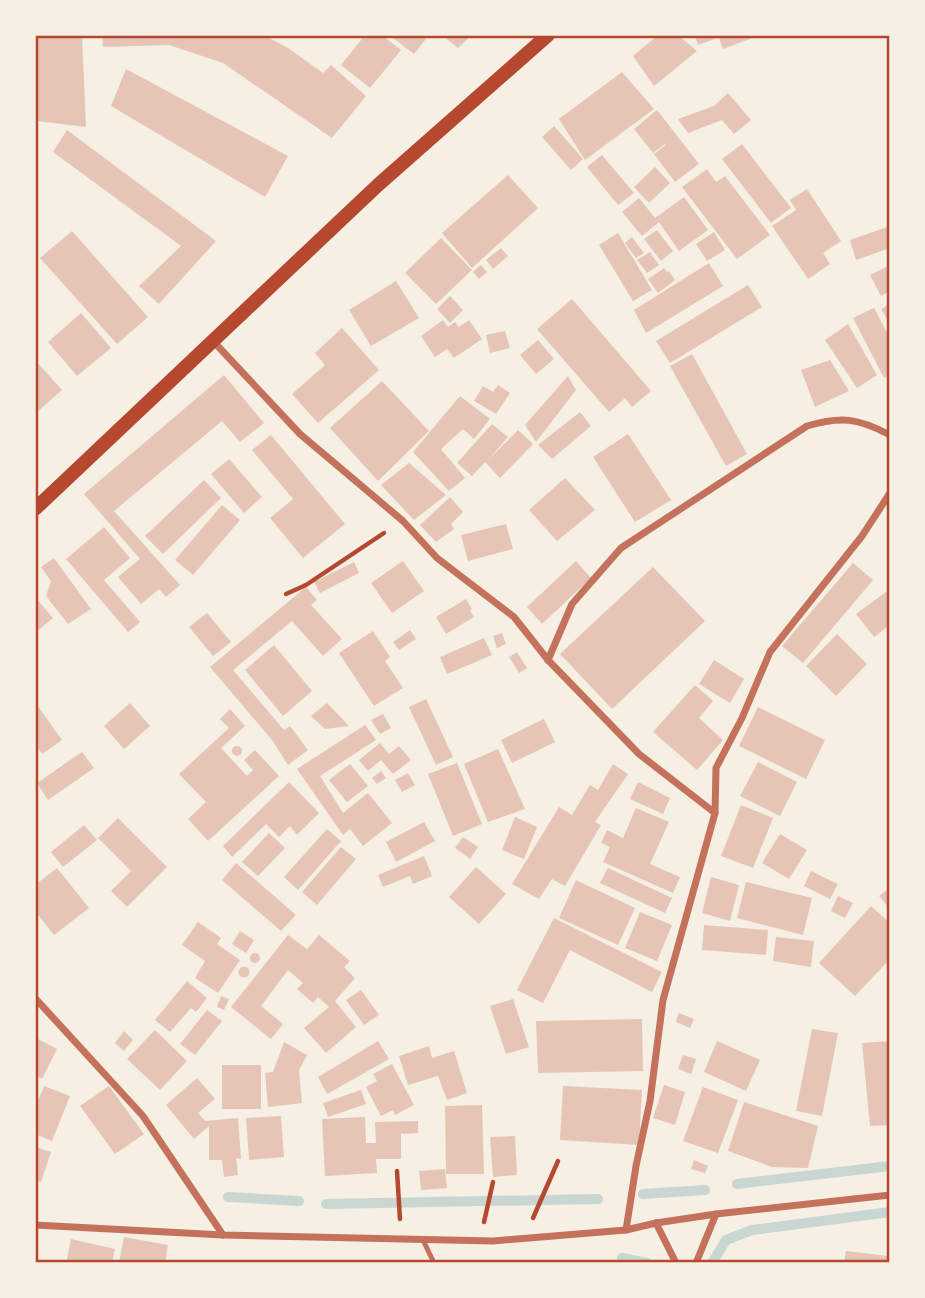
<svg xmlns="http://www.w3.org/2000/svg" width="925" height="1298" viewBox="0 0 925 1298" font-family="'Nunito Sans',sans-serif">
<style>
.lines{fill:none;stroke-linecap:round;stroke-linejoin:round}
.stream{stroke:#c9d6d2;stroke-width:10}
.building{fill:#e6c5b7}
.path{stroke:#b5482f;stroke-width:4.5}
.service{stroke:#c5725c;stroke-width:5}
.minor{stroke:#c5725c;stroke-width:7}
.secondary{stroke:#b5482f;stroke-width:14}
.neatline{fill:none;stroke:#b5482f;stroke-width:2.5}
</style>
<rect width="100%" height="100%" fill="#f6efe4"/>
<g class="lines">
<!-- stream -->
<g class="stream">
<path d="M737,1184L890,1166"/>
<path d="M643,1194L705,1190"/>
<path d="M228,1197L299,1201"/>
<path d="M326,1204L598,1199"/>
<path d="M622,1258L647,1263"/>
<path d="M712,1263L726,1240L752,1230L890,1212"/>
</g>
</g>
<!-- building -->
<g class="building">
<path d="M35,35H82L86,127L37,121Z"/>
<path d="M102,35H264L288,48L323,73L331,65L366,96L332,138L223,63L169,45L103,47Z"/>
<path d="M365,35H382L401,50L370,88L341,65Z"/>
<path d="M389,35H429L414,54Z"/>
<path d="M442,35H472L458,48Z"/>
<path d="M658,35H678L697,51L654,86L633,56Z"/>
<path d="M695,35H713L715,39L698,45Z"/>
<path d="M718,35H760L723,49Z"/>
<path d="M126,69L288,156L265,197L111,106Z"/>
<path d="M622,72L654,109L585,160L559,119Z"/>
<path d="M728,93L751,120L734,134L722,120L688,133L678,119L714,106Z"/>
<path d="M657,110L699,164L675,182L654,154L666,145L665,144L653,153L634,129Z"/>
<path d="M554,126L583,159L571,170L542,137Z"/>
<path d="M67,130L216,241L159,304L139,286L181,246L53,152Z"/>
<path d="M742,144L791,208L771,223L722,159Z"/>
<path d="M602,155L634,193L618,205L587,167Z"/>
<path d="M655,167L670,183L649,203L634,187Z"/>
<path d="M707,169L716,182L725,176L770,235L737,259L682,187Z"/>
<path d="M508,175L538,208L472,268L442,233Z"/>
<path d="M807,189L841,241L823,253L830,264L808,279L772,226L796,210L790,200Z"/>
<path d="M684,197L708,230L679,251L659,222L642,236L622,212L639,198L655,218Z"/>
<path d="M890,226V248L856,260L850,240Z"/>
<path d="M657,230L673,251L661,261L644,239Z"/>
<path d="M72,231L148,317L117,344L40,258Z"/>
<path d="M714,232L725,250L707,261L696,244Z"/>
<path d="M618,233L652,290L633,301L599,245Z"/>
<path d="M632,237L644,253L636,258L625,243Z"/>
<path d="M441,238L472,270L436,304L405,273Z"/>
<path d="M501,248L508,256L493,269L486,260Z"/>
<path d="M650,252L659,265L647,273L637,260Z"/>
<path d="M709,263L723,286L646,333L634,310Z"/>
<path d="M481,265L487,272L479,279L473,272Z"/>
<path d="M890,265V291L881,296L870,275Z"/>
<path d="M664,268L667,272L669,271L675,280L658,293L648,279Z"/>
<path d="M396,281L419,318L371,346L349,310Z"/>
<path d="M748,285L762,307L670,363L656,341Z"/>
<path d="M450,296L463,310L450,323L437,309Z"/>
<path d="M572,299L651,391L632,407L625,398L609,412L537,329Z"/>
<path d="M890,304V324L881,309Z"/>
<path d="M874,308L890,338V374L884,378L853,318Z"/>
<path d="M81,313L111,348L77,376L48,342Z"/>
<path d="M443,320L448,327L455,322L459,327L469,320L482,339L454,358L447,349L435,357L421,336Z"/>
<path d="M848,324L877,375L857,388L825,340Z"/>
<path d="M342,328L379,370L318,423L292,394L325,365L315,353Z"/>
<path d="M505,331L510,348L490,353L486,335Z"/>
<path d="M538,340L554,359L536,374L520,355Z"/>
<path d="M692,354L747,454L726,466L670,366Z"/>
<path d="M35,360L62,390L35,414Z"/>
<path d="M830,360L849,391L815,407L801,370Z"/>
<path d="M224,375L264,423L240,442L222,421L114,511L180,585L166,597L159,589L141,604L118,577L140,559L84,494Z"/>
<path d="M568,376L576,390L536,442L525,425Z"/>
<path d="M382,381L429,431L378,481L330,428Z"/>
<path d="M498,385L510,393L496,414L474,401L483,386L493,392Z"/>
<path d="M460,396L490,419L474,439L463,429L441,449L465,478L449,491L413,452Z"/>
<path d="M580,412L591,426L552,459L538,445Z"/>
<path d="M492,424L508,437L488,460L518,430L533,444L500,478L485,462L472,476L457,463Z"/>
<path d="M628,434L671,500L635,522L593,457Z"/>
<path d="M271,435L345,524L303,558L270,518L293,499L252,450Z"/>
<path d="M229,459L262,497L244,513L211,474Z"/>
<path d="M409,463L446,495L414,520L381,485Z"/>
<path d="M565,478L595,510L557,541L529,510Z"/>
<path d="M204,480L221,498L163,554L145,536Z"/>
<path d="M450,497L463,512L451,524L454,529L436,542L420,525Z"/>
<path d="M222,505L240,520L193,575L175,560Z"/>
<path d="M506,524L513,549L468,561L461,535Z"/>
<path d="M104,527L130,558L104,580L140,622L128,632L66,559Z"/>
<path d="M54,558L91,609L68,624L46,596L51,581L41,567Z"/>
<path d="M403,561L424,591L392,613L371,583Z"/>
<path d="M576,561L591,578L542,624L527,607Z"/>
<path d="M354,562L359,573L320,593L314,582Z"/>
<path d="M853,563L873,580L803,663L782,646Z"/>
<path d="M653,567L705,621L612,709L560,654Z"/>
<path d="M306,587L317,600L311,605L342,639L323,656L292,621L233,670L284,730L290,726L308,750L288,765L272,740L210,667Z"/>
<path d="M890,589V625L874,637L856,614Z"/>
<path d="M35,597L53,618L35,633Z"/>
<path d="M466,599L472,609L470,611L474,617L446,634L436,617Z"/>
<path d="M207,613L231,642L213,656L189,627Z"/>
<path d="M410,630L416,639L399,650L393,642Z"/>
<path d="M373,631L390,657L385,661L403,688L374,706L339,653Z"/>
<path d="M502,633L506,644L497,648L493,636Z"/>
<path d="M837,634L867,664L836,696L806,666Z"/>
<path d="M484,638L492,655L447,674L440,657Z"/>
<path d="M274,645L312,691L283,716L245,670Z"/>
<path d="M517,652L527,668L519,673L509,657Z"/>
<path d="M714,660L744,679L730,703L699,684Z"/>
<path d="M695,685L713,701L699,718L723,740L697,770L653,732Z"/>
<path d="M426,699L453,757L436,765L409,707Z"/>
<path d="M35,702L62,740L42,754L35,744Z"/>
<path d="M130,703L150,726L124,749L104,726Z"/>
<path d="M327,703L349,726L325,729L311,716Z"/>
<path d="M758,707L825,740L806,779L739,746Z"/>
<path d="M230,709L245,726L221,748L247,776L253,770L244,760L255,750L279,776L208,841L188,819L206,802L179,774L229,728L220,719Z"/>
<path d="M383,714L391,728L380,734L371,720Z"/>
<path d="M544,719L555,742L512,763L501,740Z"/>
<path d="M365,725L376,740L320,776L343,813L368,793L392,823L363,846L350,829L343,835L297,769Z"/>
<path d="M380,743L389,754L399,746L411,760L393,774L381,760L368,771L359,760Z"/>
<circle cx="237" cy="751" r="5"/>
<path d="M498,749L525,809L488,822L464,764Z"/>
<path d="M82,752L94,768L48,800L37,783Z"/>
<path d="M758,762L797,782L780,816L740,796Z"/>
<path d="M457,763L482,824L453,836L428,774Z"/>
<path d="M350,764L368,786L347,802L329,780Z"/>
<path d="M613,764L628,774L595,822L601,825L565,886L552,879L539,899L512,884L559,807L572,815L590,785L598,790Z"/>
<path d="M381,771L386,778L377,784L372,778Z"/>
<path d="M408,773L415,785L402,792L395,780Z"/>
<path d="M289,782L319,813L297,835L290,826L279,837L266,824L232,857L223,846Z"/>
<path d="M638,782L670,798L663,814L630,799Z"/>
<path d="M741,805L773,818L753,868L721,856Z"/>
<path d="M636,808L669,822L650,864L680,877L673,893L603,862L610,847L601,843L607,830L623,838Z"/>
<path d="M515,817L537,827L524,859L502,850Z"/>
<path d="M118,818L167,867L127,907L111,891L131,871L98,838Z"/>
<path d="M424,822L435,841L396,862L386,842Z"/>
<path d="M84,825L97,840L63,867L51,852Z"/>
<path d="M327,829L341,841L298,890L284,877Z"/>
<path d="M269,833L285,848L258,876L242,862Z"/>
<path d="M780,834L807,850L789,879L762,863Z"/>
<path d="M463,837L478,847L470,859L455,848Z"/>
<path d="M341,847L356,859L317,905L302,892Z"/>
<path d="M424,856L432,876L413,884L410,876L383,887L378,875Z"/>
<path d="M236,863L296,915L281,931L222,880Z"/>
<path d="M476,867L506,894L479,924L449,897Z"/>
<path d="M57,868L89,908L54,935L35,911V885Z"/>
<path d="M608,868L672,898L665,913L600,883Z"/>
<path d="M811,871L838,884L830,899L804,886Z"/>
<path d="M711,877L739,885L730,921L702,913Z"/>
<path d="M576,880L635,908L618,945L559,918Z"/>
<path d="M746,882L812,898L803,935L737,918Z"/>
<path d="M890,887V909L879,896Z"/>
<path d="M838,896L853,903L845,918L831,911Z"/>
<path d="M871,906L890,923V959L855,996L819,963Z"/>
<path d="M640,912L672,925L657,961L625,948Z"/>
<path d="M554,918L662,972L652,992L570,950L543,1003L517,990Z"/>
<path d="M198,922L221,938L217,944L240,960L218,993L195,978L205,961L182,945Z"/>
<path d="M704,925L768,930L766,955L702,950Z"/>
<path d="M240,931L254,940L246,953L232,944Z"/>
<path d="M288,935L307,949L319,935L350,961L344,967L355,978L335,1001L356,1027L326,1053L304,1028L329,1007L318,997L313,1003L297,989L303,983L288,970L261,1006L283,1024L271,1039L231,1007Z"/>
<path d="M776,937L814,941L811,967L773,961Z"/>
<circle cx="255" cy="958" r="5"/>
<circle cx="244" cy="972" r="5.5"/>
<path d="M187,981L207,998L196,1012L191,1008L170,1032L155,1020Z"/>
<path d="M361,990L379,1015L364,1025L346,1000Z"/>
<path d="M221,996L229,999L224,1010L217,1007Z"/>
<path d="M513,999L529,1047L506,1054L490,1006Z"/>
<path d="M207,1010L222,1021L195,1055L180,1044Z"/>
<path d="M679,1013L694,1019L690,1028L676,1022Z"/>
<path d="M642,1019L643,1071L538,1073L536,1021Z"/>
<path d="M812,1029L838,1033L822,1116L796,1111Z"/>
<path d="M155,1030L187,1061L160,1090L127,1059Z"/>
<path d="M124,1031L133,1040L124,1051L115,1043Z"/>
<path d="M38,1039L57,1049L42,1079L35,1075V1044Z"/>
<path d="M378,1041L389,1059L327,1094L318,1077Z"/>
<path d="M717,1041L760,1060L746,1091L704,1072Z"/>
<path d="M890,1041V1125L870,1126L862,1043Z"/>
<path d="M284,1042L307,1055L299,1070L302,1103L268,1107L265,1073L273,1072Z"/>
<path d="M429,1046L432,1058L454,1051L467,1093L447,1100L438,1076L408,1085L399,1056Z"/>
<path d="M683,1055L696,1059L691,1074L678,1069Z"/>
<path d="M392,1064L414,1105L395,1115L393,1110L381,1116L366,1087L377,1081L373,1074Z"/>
<rect x="222" y="1065" width="39" height="44"/>
<path d="M197,1078L215,1099L198,1113L205,1121L238,1118L241,1159L236,1158L238,1175L224,1177L222,1160H209V1126L194,1139L166,1105Z"/>
<path d="M664,1085L685,1092L675,1125L653,1118Z"/>
<path d="M44,1086L70,1096L52,1141L35,1134V1108Z"/>
<path d="M109,1086L144,1134L115,1154L80,1106Z"/>
<path d="M563,1086L642,1090L639,1145L560,1140Z"/>
<path d="M703,1087L738,1100L718,1153L683,1141Z"/>
<path d="M361,1090L366,1104L328,1117L323,1103Z"/>
<path d="M744,1102L818,1126L808,1168L772,1167L728,1151Z"/>
<path d="M482,1105L484,1174H446L445,1106Z"/>
<path d="M281,1116L284,1157L249,1160L246,1118Z"/>
<path d="M365,1117L366,1143H376L375,1122L418,1121V1133L401,1134V1159H376L377,1173L325,1176L322,1119Z"/>
<path d="M515,1136L517,1175L493,1177L490,1137Z"/>
<path d="M35,1147L51,1152L41,1182L35,1180Z"/>
<path d="M694,1160L708,1166L705,1173L691,1169Z"/>
<path d="M445,1169L447,1188L421,1190L419,1171Z"/>
<path d="M124,1237L168,1245L165,1263H119Z"/>
<path d="M71,1239L115,1249L112,1263H66Z"/>
<path d="M846,1251L888,1256L887,1263H844Z"/>
</g>
<g class="lines">
<!-- path -->
<g class="path">
<path d="M286,594L306,585L384,533"/>
<path d="M397,1171L400,1219"/>
<path d="M533,1218L558,1161"/>
<path d="M484,1222L493,1182"/>
</g>
<!-- service -->
<path class="service" d="M423,1240L434,1263"/>
<!-- minor -->
<g class="minor">
<path d="M213,341L300,434L403,521L437,558L514,617L548,660L639,754L715,813L663,1000L650,1101L636,1166L626,1230"/>
<path d="M548,660L572,604L621,548L807,426C841,416 858,418 890,435"/>
<path d="M715,813L716,768L742,718L770,652L862,536L890,493"/>
<path d="M35,998L143,1116L223,1235"/>
<path d="M656,1223L676,1263"/>
<path d="M35,1225L223,1235L493,1241L626,1230L656,1223L716,1214L890,1195"/>
<path d="M696,1263L716,1214"/>
</g>
<!-- secondary -->
<path class="secondary" d="M35,509L378,185L548,35"/>
</g>
<!-- border -->
<rect width="925" height="1298" fill="none" stroke="#f6efe4" stroke-width="74"/>
<rect x="37" y="37" width="851" height="1224" class="neatline"/>
</svg>
